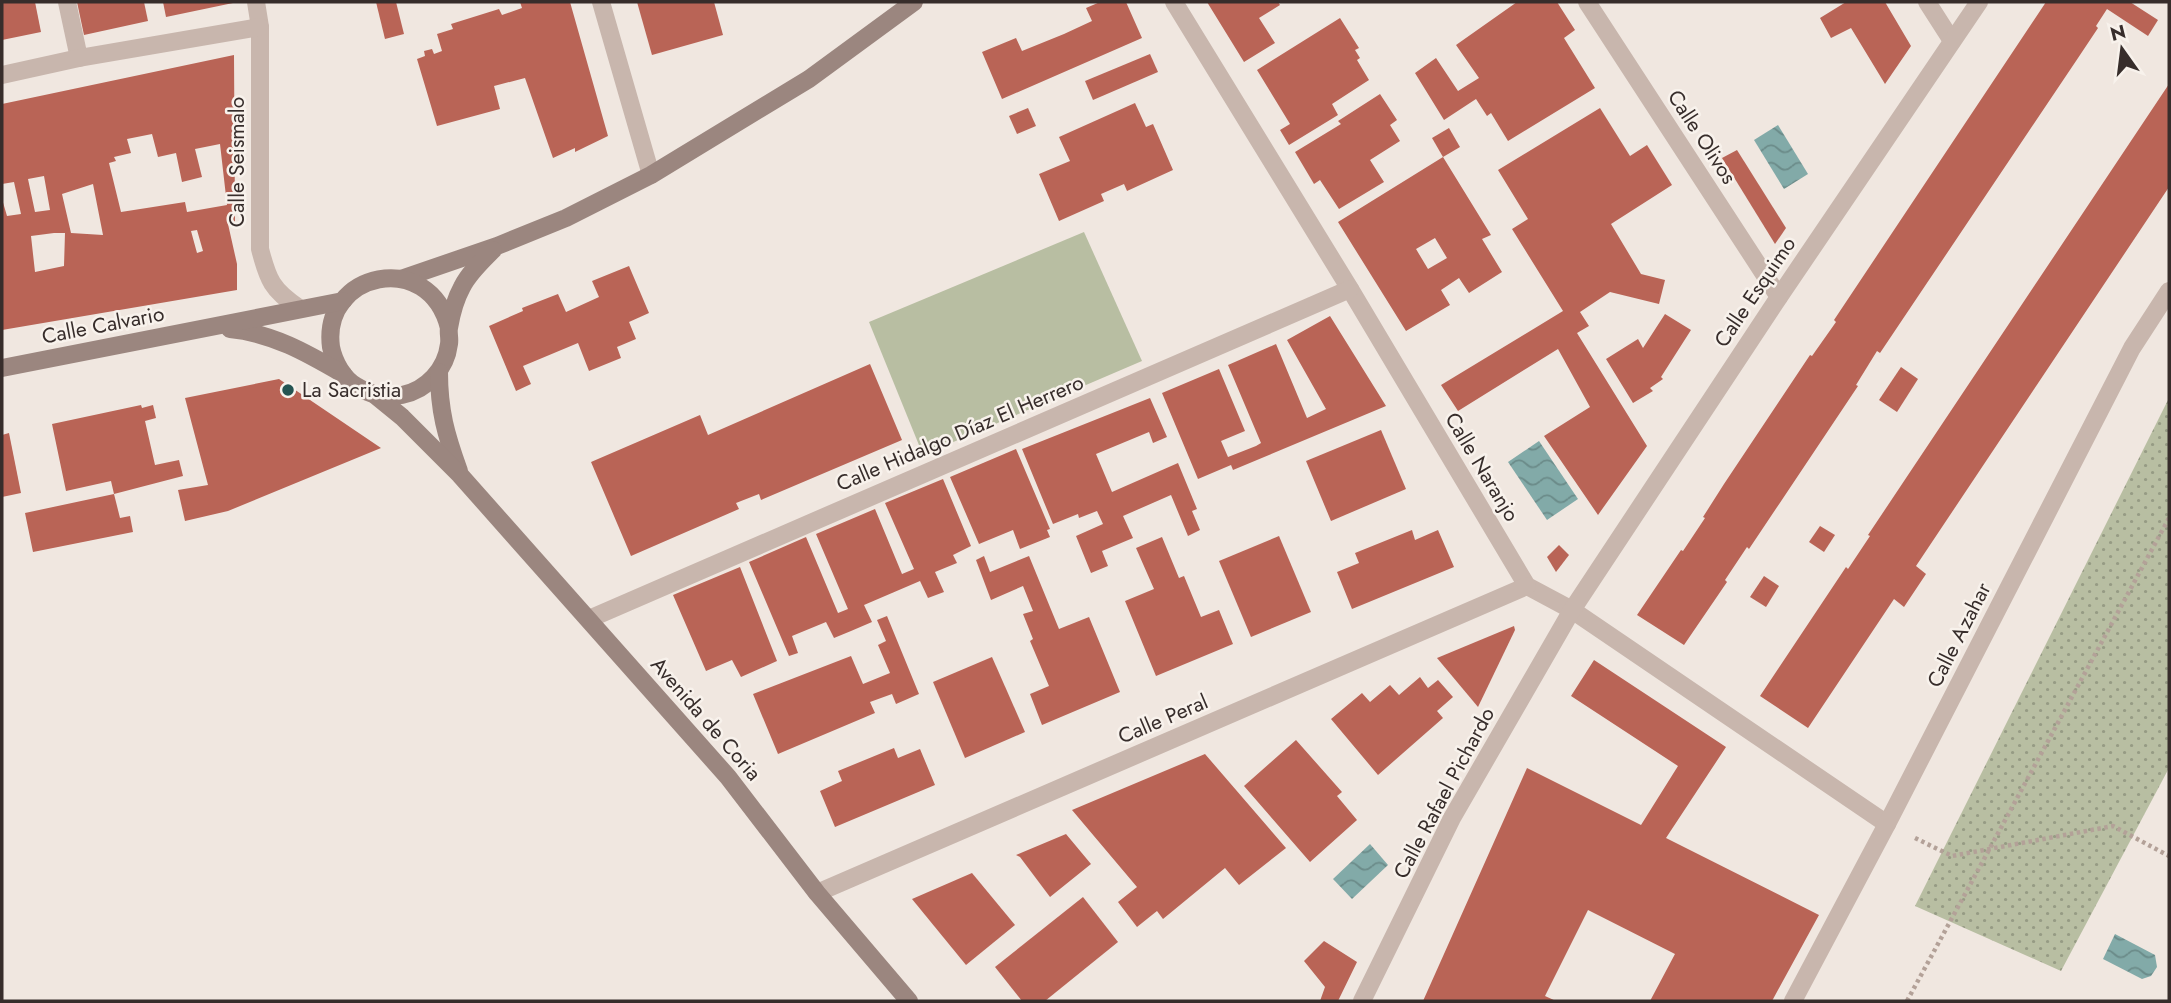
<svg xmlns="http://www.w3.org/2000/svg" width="2171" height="1003" viewBox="0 0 2171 1003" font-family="Jost,sans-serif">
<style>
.grass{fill:url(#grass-dots)}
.garden{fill:#b8bea2}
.water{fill:url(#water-waves)}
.building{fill:#b96456;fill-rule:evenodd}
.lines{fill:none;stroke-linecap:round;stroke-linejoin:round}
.path{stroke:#b3a198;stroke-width:4.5;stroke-dasharray:3.5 3.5;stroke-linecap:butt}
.street{stroke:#c8b6ad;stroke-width:18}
.secondary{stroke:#9b867f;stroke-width:18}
.poi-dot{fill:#255452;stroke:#f8f2ec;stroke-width:2.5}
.labels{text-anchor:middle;stroke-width:5;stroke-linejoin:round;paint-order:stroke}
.street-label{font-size:21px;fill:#372d2b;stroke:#f8f2ec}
.poi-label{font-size:21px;fill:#372d2b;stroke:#f8f2ec;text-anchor:start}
</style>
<defs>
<pattern id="grass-dots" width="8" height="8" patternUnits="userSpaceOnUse" patternTransform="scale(1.75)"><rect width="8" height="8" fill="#b8bea2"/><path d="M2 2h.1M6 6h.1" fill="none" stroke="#969b84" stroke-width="1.8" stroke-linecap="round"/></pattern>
<pattern id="water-waves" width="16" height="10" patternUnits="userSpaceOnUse" patternTransform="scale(1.75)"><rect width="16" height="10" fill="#82aaa8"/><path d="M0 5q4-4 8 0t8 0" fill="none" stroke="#6b8b89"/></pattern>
</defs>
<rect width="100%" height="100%" fill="#f0e7e0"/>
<!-- grass -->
<path class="grass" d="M2169,398V768L2061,971L1915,906Z"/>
<!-- garden -->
<path class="garden" d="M1084,232L1142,361L923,455L869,322Z"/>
<!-- water -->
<g class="water">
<path d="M1778,125L1808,174L1784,189L1754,140Z"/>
<path d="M1539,441L1578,499L1547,520L1508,462Z"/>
<path d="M1370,844L1388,865L1352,899L1333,879Z"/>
<path d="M2115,934L2155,955L2157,967L2151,976L2142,979L2103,959Z"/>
</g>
<!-- building -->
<g class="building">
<path d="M2,2H35L41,32L2,40Z"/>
<path d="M77,2H144L148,21L84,35Z"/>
<path d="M163,2H233V3L166,17Z"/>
<path d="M376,2H396L404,34L385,39Z"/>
<path d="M520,2H570L608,136L575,152V148L553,158L525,78L494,86L500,109L437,126L417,59L425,56L424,51L432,49L434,54L442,51L437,34L453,29L451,24L499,9L502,15L522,8Z"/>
<path d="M637,2H714L723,35L652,55Z"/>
<path d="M1100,2H1126L1142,38L1002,99L982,52L1016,38L1022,51L1064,34L1092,21L1086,8Z"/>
<path d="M1207,2H1278L1280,5L1259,18L1275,43L1244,62Z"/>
<path d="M1517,2H1557L1575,30L1564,38L1595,88L1508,141L1491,113L1487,116L1476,99L1444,120L1415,73L1436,58L1458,91L1479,78L1456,45Z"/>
<path d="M1846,2H1885L1911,46L1885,84L1851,28L1831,38L1820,18Z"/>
<path d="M2046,2H2130L2158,20L2148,36L2107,9L2096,26L2098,28L2076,61L1880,353L1877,351L1856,385L1858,386L1749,549L1747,547L1725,580L1727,582L1684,645L1637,615L1681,550L1683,551L1705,518L1703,517L1724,484L1810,355L1812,356L1836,322L1834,320Z"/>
<path d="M1340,18L1359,48L1355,50L1360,58L1357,60L1369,80L1332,104L1338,115L1289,145L1280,130L1290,124L1257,70Z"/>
<path d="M1150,54L1158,72L1093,100L1085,81Z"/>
<path d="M234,55L235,223L228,224L237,264V290L2,330V199L7,216L21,214L14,182L2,184V104ZM152,134L158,157L176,153L182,182L202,177L195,149L220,144L227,205L187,212L185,202L121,212L109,163L116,161L114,157L131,153L127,139ZM44,176L50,210L35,212L28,179ZM93,184L103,235L71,233L62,194ZM197,230L203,251L197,253L191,231ZM54,233H65L64,266L35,272L31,236Z"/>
<path d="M2169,84V187L1916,566L1926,574L1904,607L1894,599L1808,728L1760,696L1846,567L1848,569L1870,536L1868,535Z"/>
<path d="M1380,94L1397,120L1390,125L1400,141L1370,160L1384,182L1339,209L1320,180L1314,184L1295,152L1341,124L1338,121Z"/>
<path d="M1135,103L1146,127L1153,124L1173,170L1127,191L1124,184L1101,194L1104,201L1059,221L1039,174L1070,161L1059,137Z"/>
<path d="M1028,108L1036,126L1017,134L1009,116Z"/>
<path d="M1600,108L1630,156L1647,145L1672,185L1611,224L1641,274L1665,280L1659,304L1610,292L1580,312L1589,326L1577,333L1647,446L1598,515L1544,436L1590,407L1558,349L1458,411L1441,385L1563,311L1512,229L1528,219L1498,170Z"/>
<path d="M1449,128L1460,147L1443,157L1432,138Z"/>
<path d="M1737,150L1786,228L1775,244L1722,158Z"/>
<path d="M1443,157L1491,235L1482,239L1502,272L1469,293L1459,278L1441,290L1450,305L1406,331L1338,222ZM1435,238L1447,258L1428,269L1416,249Z"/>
<path d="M629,266L649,313L629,322L636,339L617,347L621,358L589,371L578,343L523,366L531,384L516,391L489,326L523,311L522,308L558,294L566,312L599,297L592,281Z"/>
<path d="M1665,314L1691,330L1661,377L1663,379L1650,388L1653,391L1633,403L1606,359L1638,339L1643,348Z"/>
<path d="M1330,316L1386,406L1233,470L1231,465L1198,479L1162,393L1219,369L1245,431L1221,441L1228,457L1256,446L1261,443L1228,365L1276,344L1307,418L1326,409L1287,340Z"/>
<path d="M870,364L902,440L761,500L759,494L736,503L739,509L631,556L591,462L700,415L708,435Z"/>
<path d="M1901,367L1918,379L1897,412L1879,400Z"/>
<path d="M279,379L381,448L228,511L185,521L178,490L208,485L185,398Z"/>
<path d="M1150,398L1167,437L1153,443L1149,432L1096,454L1112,492L1178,463L1197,509L1192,511L1200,530L1188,536L1171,495L1123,516L1133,538L1102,551L1108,566L1091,573L1076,536L1103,524L1097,511L1079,518L1078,514L1053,524L1022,449Z"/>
<path d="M141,405L142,408L153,405L156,418L145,421L155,465L179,460L183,476L114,494L111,481L66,491L52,424Z"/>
<path d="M1381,430L1406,489L1331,521L1306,461Z"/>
<path d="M9,433L21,493L2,497V435Z"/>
<path d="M1016,449L1050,529L1047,530L1050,537L1020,549L1013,530L979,544L950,477Z"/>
<path d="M943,479L971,546L953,555L957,563L935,572L944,592L928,598L920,581L864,605L872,622L851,631L834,638L826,622L792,636L798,653L789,656L749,562L806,537L838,613L848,609L816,534L875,509L902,574L914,569L885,503Z"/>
<path d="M114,494L120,518L130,516L133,532L33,552L25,513Z"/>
<path d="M1820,526L1835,535L1824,552L1809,542Z"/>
<path d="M1412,530L1415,540L1438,530L1454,567L1352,609L1337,572L1359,563L1355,553Z"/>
<path d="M1279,536L1311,612L1251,637L1219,561Z"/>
<path d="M1162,537L1179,578L1184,576L1201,617L1219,610L1233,644L1156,676L1125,601L1154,589L1136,548Z"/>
<path d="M1559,545L1569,555L1556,572L1547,557Z"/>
<path d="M984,556L990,572L1029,556L1059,629L1089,617L1120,692L1042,725L1030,694L1049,686L1030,641L1033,639L1023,614L1033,611L1023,586L991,600L976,560Z"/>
<path d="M740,567L777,661L741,677L732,660L706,671L673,595Z"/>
<path d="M1764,576L1779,586L1766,607L1750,597Z"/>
<path d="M887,616L919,694L896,704L892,694L870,702L875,713L778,754L753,694L851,656L863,684L890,673L878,645L886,641L877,620Z"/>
<path d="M1514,626L1515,630L1478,707L1437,658Z"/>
<path d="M992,657L1025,732L965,758L933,682Z"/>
<path d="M1594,660L1726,747L1666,838L1819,915L1772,1001H1650L1675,954L1588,910L1545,996L1556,1001H1423L1527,768L1641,825L1678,766L1571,696Z"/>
<path d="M1420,677L1428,688L1438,680L1453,697L1437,711L1443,718L1378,775L1331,719L1362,693L1370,702L1390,685L1399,695Z"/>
<path d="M1296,740L1342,792L1337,796L1357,820L1310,862L1244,786Z"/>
<path d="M894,748L898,758L920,749L935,785L835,827L820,791L842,781L838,771Z"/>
<path d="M1205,754L1286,848L1239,885L1225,868L1163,919L1157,911L1137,927L1118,902L1137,887L1072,810Z"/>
<path d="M1066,834L1091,864L1050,897L1020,857L1016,855Z"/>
<path d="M972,873L1015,925L966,965L912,899Z"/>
<path d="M1083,897L1118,942L1045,1001H1022L995,967Z"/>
<path d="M1324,941L1357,962L1338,1001H1320L1325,987L1304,961Z"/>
</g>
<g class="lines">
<!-- path -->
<g class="path">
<path d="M1915,838L1952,856L2113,826L2169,856"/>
<path d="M1907,1001L2169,518"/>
</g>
<!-- street -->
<g class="street">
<path d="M67,2L79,58"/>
<path d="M256,2L260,27V249C268,280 272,290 299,308"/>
<path d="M601,2L651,175"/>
<path d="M1174,2L1350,289L1527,586L1572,610L1887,824"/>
<path d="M1587,2L1779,297"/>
<path d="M1927,2L1952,41"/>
<path d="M2,75L79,58L260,27"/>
<path d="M589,619L1350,289"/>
<path d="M817,893L1527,586"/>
<path d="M1362,1001L1452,818L1572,610L1779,297L1979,2"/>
<path d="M1793,1001L1887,824L2132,348L2169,291"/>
</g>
<!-- secondary -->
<g class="secondary">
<path d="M401,279L497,246L566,218L651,175L809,79L914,2"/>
<path d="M449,328C429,248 321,272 331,347C334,362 343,378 356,386C370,395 386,398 402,395C427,390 446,369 449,344C450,338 448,333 449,328C451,316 456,298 462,287C469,273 482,261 493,250"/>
<path d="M230,329C272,333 307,353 343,374"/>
<path d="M2,368L343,301"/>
<path d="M439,372C439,411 446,435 459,471"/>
<path d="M375,395L402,417L460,475L728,777L817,893L909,1001"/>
</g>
</g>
<!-- markers -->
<circle class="poi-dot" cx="288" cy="390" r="7"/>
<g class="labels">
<!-- street labels -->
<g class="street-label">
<text transform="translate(1702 137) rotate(57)" y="7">Calle Olivos</text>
<text transform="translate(237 162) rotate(-90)" y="7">Calle Seismalo</text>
<text transform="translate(1755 292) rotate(-56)" y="7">Calle Esquimo</text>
<text transform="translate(103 325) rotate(-11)" y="7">Calle Calvario</text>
<text transform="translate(960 433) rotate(-23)" y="7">Calle Hidalgo Díaz El Herrero</text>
<text transform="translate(1482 467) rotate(59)" y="7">Calle Naranjo</text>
<text transform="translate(1959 635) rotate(-63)" y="7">Calle Azahar</text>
<text transform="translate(706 719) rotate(49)" y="7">Avenida de Coria</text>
<text transform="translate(1163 719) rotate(-23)" y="7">Calle Peral</text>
<text transform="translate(1444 793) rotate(-62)" y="7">Calle Rafael Pichardo</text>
</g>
<!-- poi labels -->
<g class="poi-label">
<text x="302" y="397">La Sacristia</text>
</g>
</g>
<!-- border -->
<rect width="2171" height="1003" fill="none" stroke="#372d2b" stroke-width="7"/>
<!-- north arrow -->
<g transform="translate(2122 49) rotate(346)" stroke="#f8f2ec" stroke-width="5" paint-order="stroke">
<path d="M0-5L12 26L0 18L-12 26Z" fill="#372d2b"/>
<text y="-10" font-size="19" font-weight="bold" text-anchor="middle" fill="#372d2b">N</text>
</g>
</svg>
